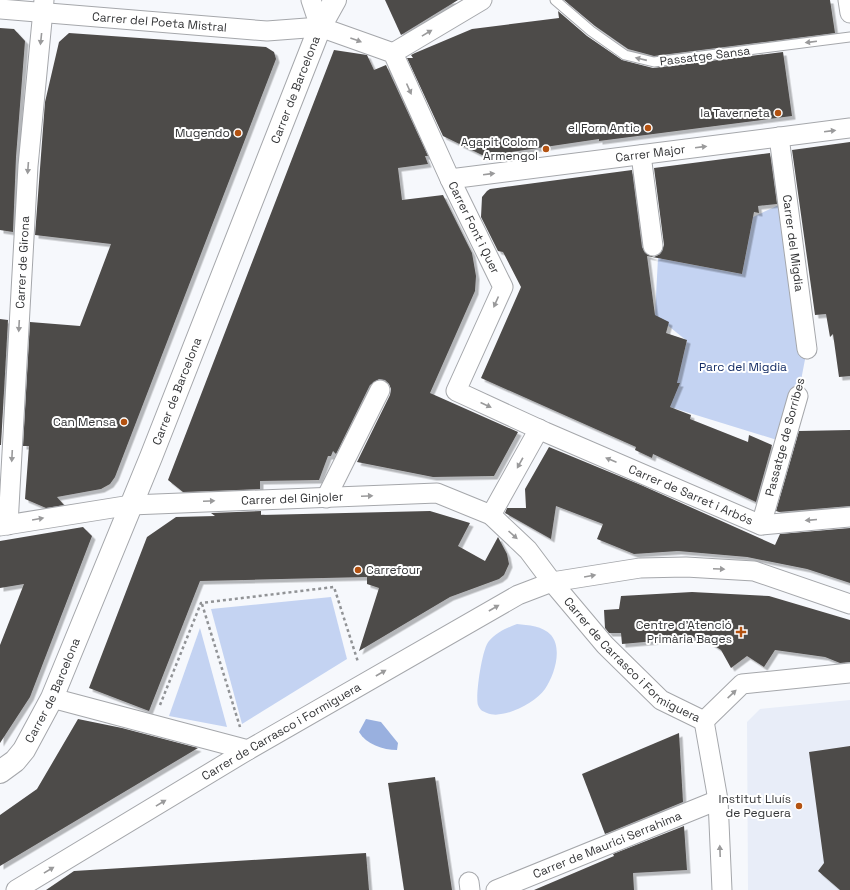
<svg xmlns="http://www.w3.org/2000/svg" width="850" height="890" viewBox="0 0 850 890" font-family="'Space Grotesk',sans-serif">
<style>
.built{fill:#e8edf8}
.green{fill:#c4d3f2}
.water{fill:#99b0df}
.building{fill:#4e4b49;filter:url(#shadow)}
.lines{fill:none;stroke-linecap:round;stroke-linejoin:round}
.lane-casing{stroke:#a5a7ab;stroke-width:11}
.street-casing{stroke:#a5a7ab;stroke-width:21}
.secondary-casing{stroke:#a5a7ab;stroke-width:24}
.path{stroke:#919396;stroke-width:2.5;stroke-dasharray:3 3;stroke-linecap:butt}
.lane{stroke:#fff;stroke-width:9}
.street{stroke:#fff;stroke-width:19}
.secondary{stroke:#fff;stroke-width:22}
.oneway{fill:#9a9a9b}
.poi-dot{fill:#b35211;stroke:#fff;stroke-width:1.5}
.labels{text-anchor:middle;stroke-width:4;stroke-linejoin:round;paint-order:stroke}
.street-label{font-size:12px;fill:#343537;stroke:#fff}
.poi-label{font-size:12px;fill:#343537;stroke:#fff;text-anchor:end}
.park-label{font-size:12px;fill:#162e66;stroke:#fff}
</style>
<defs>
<filter id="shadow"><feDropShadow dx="3.5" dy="3.5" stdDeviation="0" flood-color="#0004"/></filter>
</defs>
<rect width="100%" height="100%" fill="#f6f8fc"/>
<!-- built -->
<path class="built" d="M850,700V890H748L747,722L760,709Z"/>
<!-- green -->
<g class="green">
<path d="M781,204L807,349L798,396L777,440L670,407L687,341L655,315L658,258L742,274L753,217Z"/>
<path d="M331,597L347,659L242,724L211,609Z"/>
<path d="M517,624C528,625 543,626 551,635C563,649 554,676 545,689C535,703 503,720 487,713C482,711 480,710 478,705C475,697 482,648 489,641C497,632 507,628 517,624Z"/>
<path d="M200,628L227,727L169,716Z"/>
</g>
<!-- water -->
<path class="water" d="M366,719L381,722L398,743L397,750C383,750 366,744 359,732Z"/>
<!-- building -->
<g class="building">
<path d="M385,0H458L401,35Z"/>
<path d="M564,0H830L835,33L654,56L628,49L595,26Z"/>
<path d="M558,11L587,36L622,60L653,68L783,52L792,116L599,141V139L484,156L443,136L407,58H413L411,55L415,53L472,29L559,18Z"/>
<path d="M0,28L14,29L25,41L16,157L13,232L0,230Z"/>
<path d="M69,33L266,47L274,52L276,59L115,477L110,484L101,489L57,497L64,505L46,508L25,499L29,446H23L30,322L80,326L111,244L35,235L45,102L59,42Z"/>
<path d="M334,50L367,55L374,70L386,65L428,156H425L428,164L398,168L402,200L443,195L472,253L476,276L475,291L430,393L518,432L494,476L433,477L357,462L390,395L391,389L389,384L385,380L379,379L370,385L336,454L333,451L331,456H328L319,480L260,481V489L183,492L168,480Z"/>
<path d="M850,142V376L839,377L833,334L830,337L826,314L815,315L792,150Z"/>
<path d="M770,153L777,204L758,206L759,213L754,212L742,274L647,256L655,315L669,322L666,333L687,340L677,383H680L670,407L691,415L690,419L748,442L749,435L772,445L756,502L653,454L652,458L635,450L636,447L481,378L521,287L503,252L498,251L481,217L482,197L487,191L490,189L632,170L642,247L645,253L654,257L660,254L664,245L654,168Z"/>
<path d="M0,319L8,320L1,445H0Z"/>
<path d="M850,430V506L779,512L776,511L799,431Z"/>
<path d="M549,447L641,485L775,545L780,534L850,528V583L807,569L747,557L678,551L634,554L597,539L603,524L556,506L551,539L505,513L507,508H526L525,489Z"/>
<path d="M261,511V515L430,511L470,523L458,546L485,561L498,537L507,554L509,564L504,575L499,579L450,597L359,651L379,588L367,584V577L200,581L149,711L89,688L147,537L176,517L215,516L211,513Z"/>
<path d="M83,527L92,536L30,697L0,743V645L24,584L0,588V541Z"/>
<path d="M692,592L769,596L850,620V662L840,663L825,657L775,650L764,667L747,656L731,668L721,650L701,637L622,644L621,633H609L605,628L604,610L619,609L621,596Z"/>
<path d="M78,719L122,728L198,748L0,866V815L37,789Z"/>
<path d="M679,733L683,802L605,834L582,774Z"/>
<path d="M850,746V890H840L818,871L824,863L809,752Z"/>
<path d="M435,777L452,890H404L388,783Z"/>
<path d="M684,826L687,870L633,873L634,890H534L614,856L613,854Z"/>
<path d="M366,853L369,890H46L74,871Z"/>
</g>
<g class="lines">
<defs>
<path id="lane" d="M555,0L591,31L625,55L654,62L850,37"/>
<g id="street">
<path d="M311,0L320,27"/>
<path d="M848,0L850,13"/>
<path id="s1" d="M0,9L267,31L320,27L393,53L450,179L503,287L456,391L545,432L761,525L850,517"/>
<path d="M393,53L482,0"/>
<path id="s2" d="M779,137L807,349"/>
<path d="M641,155L653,246"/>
<path id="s3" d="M450,179L850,128"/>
<path d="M326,498L380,390"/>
<path d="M491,515L539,429"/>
<path id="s4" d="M8,525L28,166L44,0"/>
<path d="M761,525L798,396"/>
<path id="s5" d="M0,526L131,505L437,493L491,515L528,550L552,582L605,645L661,700L704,721"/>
<path d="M52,698L248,750"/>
<path d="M704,721L718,800L722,890"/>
<path d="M704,721L742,684L850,673"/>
<path d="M469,882L470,890"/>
<path id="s6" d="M16,890L248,750L518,595L552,582L640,568L686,567L754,571L850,604"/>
<path id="s7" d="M496,890L718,800"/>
</g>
<g id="secondary">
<path id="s8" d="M0,772L15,761L24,750L52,698L151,457L320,27L335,0"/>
</g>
</defs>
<!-- lane casing -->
<use href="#lane" class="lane-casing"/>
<!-- street casing -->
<use href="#street" class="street-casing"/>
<!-- secondary casing -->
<use href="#secondary" class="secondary-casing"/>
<!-- path -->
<g class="path">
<path d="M202,604L240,727"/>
<path d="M160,705L201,603L334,587L358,662"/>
</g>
<!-- lane -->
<use href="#lane" class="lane"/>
<!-- street -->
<use href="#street" class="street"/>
<!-- secondary -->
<use href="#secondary" class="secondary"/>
</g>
<!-- one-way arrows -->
<defs><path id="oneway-solid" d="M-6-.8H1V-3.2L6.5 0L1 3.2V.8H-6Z"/></defs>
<g class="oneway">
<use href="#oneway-solid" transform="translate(427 33) rotate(-31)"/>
<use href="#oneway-solid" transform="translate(41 39) rotate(96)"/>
<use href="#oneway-solid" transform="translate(356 40) rotate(20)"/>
<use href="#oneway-solid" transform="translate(811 42) rotate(173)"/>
<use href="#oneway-solid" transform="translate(641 59) rotate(-167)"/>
<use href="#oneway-solid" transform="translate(409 89) rotate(66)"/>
<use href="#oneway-solid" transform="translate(830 131) rotate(-7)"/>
<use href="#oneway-solid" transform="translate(701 147) rotate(-7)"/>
<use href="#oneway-solid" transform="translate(28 168) rotate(94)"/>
<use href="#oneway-solid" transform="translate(489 174) rotate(-7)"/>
<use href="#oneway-solid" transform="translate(496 302) rotate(114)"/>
<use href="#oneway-solid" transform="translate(19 326) rotate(93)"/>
<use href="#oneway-solid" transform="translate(486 405) rotate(25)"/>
<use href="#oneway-solid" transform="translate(12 456) rotate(93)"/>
<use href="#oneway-solid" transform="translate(611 460) rotate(-157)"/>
<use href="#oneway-solid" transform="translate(520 463) rotate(119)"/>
<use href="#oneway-solid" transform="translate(367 496) rotate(-2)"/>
<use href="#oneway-solid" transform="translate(209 501) rotate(-2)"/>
<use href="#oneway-solid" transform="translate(38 519) rotate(-10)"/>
<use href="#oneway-solid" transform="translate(811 520) rotate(175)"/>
<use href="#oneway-solid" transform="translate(513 535) rotate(42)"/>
<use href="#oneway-solid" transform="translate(719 569) rotate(3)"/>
<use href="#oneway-solid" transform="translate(590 576) rotate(-10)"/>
<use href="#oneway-solid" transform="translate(494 608) rotate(-30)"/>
<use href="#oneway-solid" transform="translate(381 673) rotate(-30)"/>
<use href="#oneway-solid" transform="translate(732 694) rotate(-43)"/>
<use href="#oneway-solid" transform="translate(161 803) rotate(-31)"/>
<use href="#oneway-solid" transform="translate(720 851) rotate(-92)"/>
<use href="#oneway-solid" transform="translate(49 870) rotate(-31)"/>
</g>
<!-- markers -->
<g class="poi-dot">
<circle cx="778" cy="113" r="4"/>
<circle cx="648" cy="128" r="4"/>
<circle cx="238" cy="133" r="4"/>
<circle cx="546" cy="149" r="4"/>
<circle cx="124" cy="422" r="4"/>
<circle cx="358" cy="570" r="4"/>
<path d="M739 626h4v4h4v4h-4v4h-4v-4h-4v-4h4z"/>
<circle cx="799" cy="806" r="4"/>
</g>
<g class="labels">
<!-- street labels -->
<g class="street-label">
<text dy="4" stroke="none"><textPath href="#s1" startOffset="160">Carrer del Poeta Mistral</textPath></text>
<text transform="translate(705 56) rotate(-7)" y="4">Passatge Sansa</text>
<text dy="4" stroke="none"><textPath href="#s8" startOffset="747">Carrer de Barcelona</textPath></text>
<text dy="4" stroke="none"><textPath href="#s3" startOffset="202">Carrer Major</textPath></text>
<text dy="4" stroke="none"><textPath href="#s1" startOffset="591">Carrer Font i Quer</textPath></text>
<text dy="4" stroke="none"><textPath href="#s2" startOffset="107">Carrer del Migdia</textPath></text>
<text dy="4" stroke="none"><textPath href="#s4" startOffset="263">Carrer de Girona</textPath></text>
<text dy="4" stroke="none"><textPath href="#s8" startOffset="423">Carrer de Barcelona</textPath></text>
<text transform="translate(785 437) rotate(-75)" y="4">Passatge de Sorribes</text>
<text dy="4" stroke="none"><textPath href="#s1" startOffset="1028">Carrer de Sarret i Arbós</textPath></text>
<text dy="4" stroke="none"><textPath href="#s5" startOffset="294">Carrer del Ginjoler</textPath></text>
<text dy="4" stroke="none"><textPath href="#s5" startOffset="701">Carrer de Carrasco i Formiguera</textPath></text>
<text dy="4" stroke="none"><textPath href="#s8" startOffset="99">Carrer de Barcelona</textPath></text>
<text dy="4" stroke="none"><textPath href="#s6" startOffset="309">Carrer de Carrasco i Formiguera</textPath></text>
<text dy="4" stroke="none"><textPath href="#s7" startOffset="120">Carrer de Maurici Serrahima</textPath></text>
</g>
<!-- poi labels -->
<g class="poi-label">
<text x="770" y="117">la Taverneta</text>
<text x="640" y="132">el Forn Antic</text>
<text x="230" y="137">Mugendo</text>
<text x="538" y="146">Agapit Colom<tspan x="538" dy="14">Armengol</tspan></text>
<text x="116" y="426">Can Mensa</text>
<text x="366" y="574" text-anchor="start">Carrefour</text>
<text x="732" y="629">Centre d'Atenció<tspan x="732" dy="14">Primària Bages</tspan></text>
<text x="791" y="803">Institut Lluís<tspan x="791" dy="14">de Peguera</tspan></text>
</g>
<!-- park labels -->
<g class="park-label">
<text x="743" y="371">Parc del Migdia</text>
</g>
</g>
</svg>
